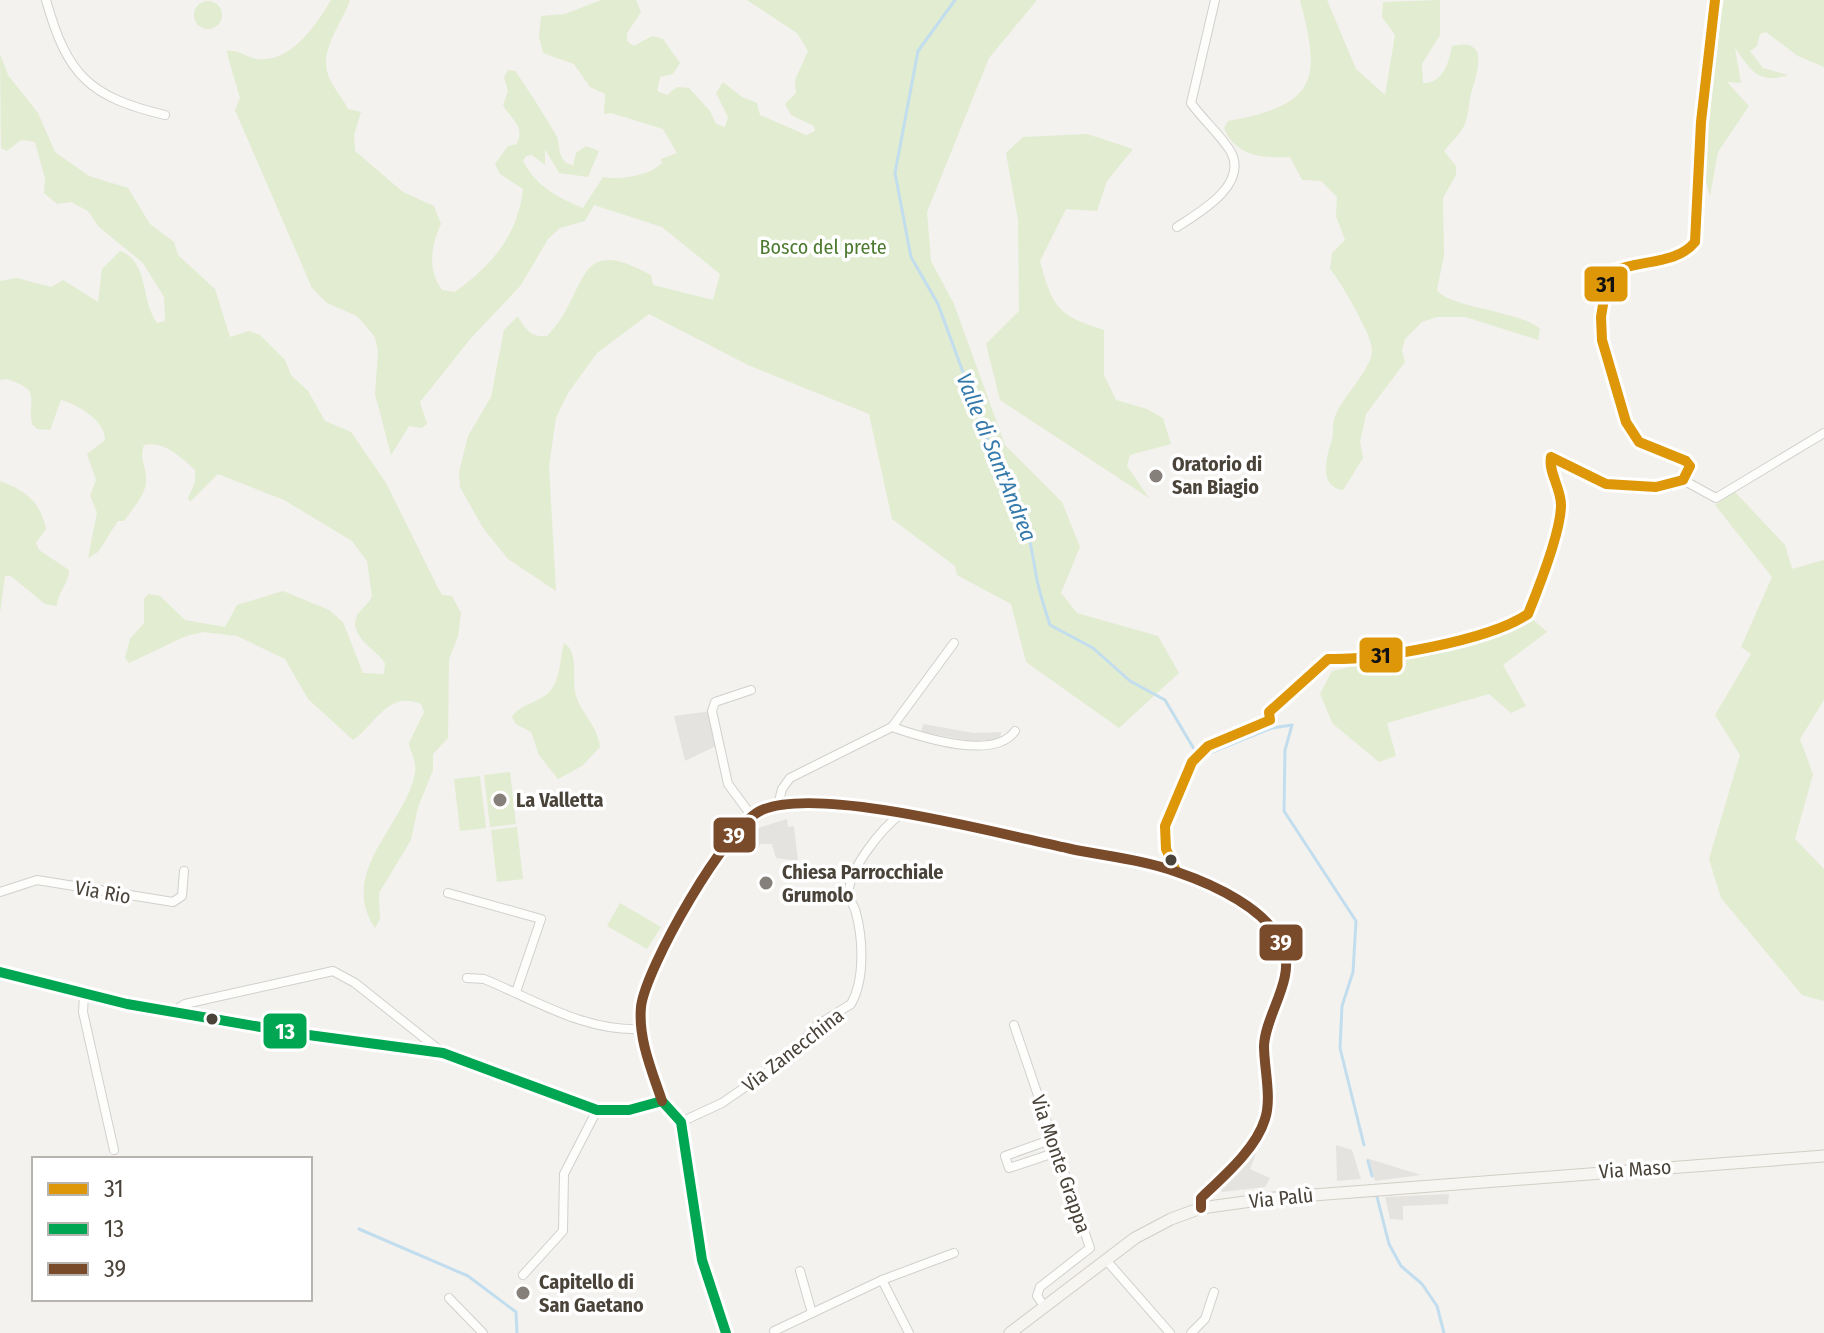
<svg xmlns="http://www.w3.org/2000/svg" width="1824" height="1333" viewBox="0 0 1824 1333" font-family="'Fira Sans Condensed',sans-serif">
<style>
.green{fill:#e1ecd0}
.parking{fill:#e5e3df}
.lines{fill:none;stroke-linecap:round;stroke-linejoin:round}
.stream{stroke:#c2ddee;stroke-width:3}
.minor-casing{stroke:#d1d0cc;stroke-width:10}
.tertiary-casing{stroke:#d1d0cc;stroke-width:12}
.secondary-casing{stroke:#d2cec5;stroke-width:13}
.minor{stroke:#fdfdfc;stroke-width:8}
.tertiary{stroke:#fdfdfc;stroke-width:10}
.secondary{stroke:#f7f5f1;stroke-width:11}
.bus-1-casing{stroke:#fff;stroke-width:16}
.bus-2-casing{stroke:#fff;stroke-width:16}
.bus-3-casing{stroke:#fff;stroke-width:16}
.bus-1{stroke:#dd9709;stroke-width:10}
.bus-2{stroke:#00a651;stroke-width:10}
.bus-3{stroke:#7a4b2a;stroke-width:10}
.poi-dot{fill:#858079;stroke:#fff;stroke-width:3}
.bus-dot{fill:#4a433a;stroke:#fff;stroke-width:3}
.labels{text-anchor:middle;stroke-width:7;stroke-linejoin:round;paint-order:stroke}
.park-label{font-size:20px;fill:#4c7a2f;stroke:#fff}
.poi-label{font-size:20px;font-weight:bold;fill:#4a433a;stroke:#fff;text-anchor:start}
.street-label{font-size:20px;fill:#4a433a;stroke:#fff}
.water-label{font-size:22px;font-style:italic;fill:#357aaa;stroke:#fff}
.line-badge{stroke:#fff;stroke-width:3}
.badge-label{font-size:22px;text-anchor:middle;font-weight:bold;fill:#fff}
.pale-badge-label{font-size:22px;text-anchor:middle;font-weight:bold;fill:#111}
</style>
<rect width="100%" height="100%" fill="#f3f2ee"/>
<!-- green -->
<g class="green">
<path d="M331,0H350C343,21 321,48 327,71C330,85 342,96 348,109L361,112L354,135L355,151L403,192L434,206L441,224C431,246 427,269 442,290L455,292C492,265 518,235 523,189L500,174L495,164L508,146L517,144C525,125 512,121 503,105L508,91L504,77L508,70L515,71C519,75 556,133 557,137C560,147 558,154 565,162L573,166L576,153L586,146L599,151L588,177L559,173L545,149V165L532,155L526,156L523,161C537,187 557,197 583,208L603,177C619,180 650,176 662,163L661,159L677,153L663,129L611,113L604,114L605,94L590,87L574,64L543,53L539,36L541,16L565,14L601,0H636L641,12L627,33V41L634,46L652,36L663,39L680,63L673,74L660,77L657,91L667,95L677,87L689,88L710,111L716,124L725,127L728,117L716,93L723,82L742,97L757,103L760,115L806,135L815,131L814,126L791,115L785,104L796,93L795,80L808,51L797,33L747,0H1037L989,58L927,212L931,261L954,304L1005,445L1062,502L1080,547L1061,593L1077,613L1158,636L1179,673L1119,728L1026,662L1011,604L957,575L955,566L892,519L869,414L748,365L649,314L597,353L568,393L556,418L549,466L556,591L508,559L483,528L460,487L459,472L468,436L491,397L504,330L518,316C524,329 532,338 547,336C590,293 572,231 651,275L653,285L713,300L720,274L662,227L594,205L585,221L560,228L548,239L521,285L471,338L420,402L427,424L421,428L409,426L391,455L375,394L378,352L375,337L357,316L327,303L312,288L235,110L240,98L228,57L227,51C239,49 247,58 258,59C291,63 317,24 331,0Z"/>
<path d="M1300,0H1327L1356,69L1385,95L1395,35L1382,17L1383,2L1440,0V35L1422,64L1423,83C1443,84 1449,62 1452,46C1493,36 1475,77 1471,94C1468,105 1469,116 1464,126C1460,135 1450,143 1444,151L1456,166V175L1443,198L1444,255L1437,290C1446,307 1525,312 1540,329L1538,340L1466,317H1437L1422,322L1405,339L1402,350L1405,362L1366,414L1360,442L1363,458L1343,490C1317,486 1327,456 1332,439C1334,430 1332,422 1336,414C1344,395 1372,369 1372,350C1372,335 1341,282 1330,269L1332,253L1345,240L1336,216L1337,197L1321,181L1302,180L1290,157C1263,158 1236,157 1224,128L1228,121C1316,105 1322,82 1300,0Z"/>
<path d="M1724,0H1824V67L1798,56L1766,32L1760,34L1757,46L1750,51L1763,68L1788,75C1758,85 1750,69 1735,48L1741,83L1727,82L1749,106L1718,152L1710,196L1697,151V119Z"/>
<circle cx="208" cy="15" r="14"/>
<path d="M0,54L8,75L38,113L55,152L89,176L128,188L150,224L174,242L178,255L215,289L230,337L249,331L260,335L285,360L291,375L308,391L325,421L351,432L386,483L438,588L442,595L452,596L461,613L458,636L449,659L448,738L433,754V770L418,807L411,840L379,893L380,919L375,928C337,871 405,826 415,773C417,761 411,754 409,743L424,712L421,704C388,690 375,725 353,740L308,699L285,659L237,636L203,632L186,636L129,663L125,658L130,639L144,623V599L148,594L160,596L185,620L225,627L237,605L283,591L329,610L343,622L363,673L384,674L385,663C376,650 350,637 356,618C359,609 369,605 372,596L367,561L352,541L284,500L218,474L190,502L188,498L195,482V470C181,457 164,441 144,445C139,459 146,465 146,479C147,494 132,509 124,521H118L98,552L88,558L97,512L90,496L96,480L87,454L105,440C105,420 78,405 61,400L50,430L37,429L32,424C27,395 43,392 7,379L0,380V281L17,278L51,287L63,280L98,302L102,269L120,251C149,261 141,302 157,323L165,321L164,297L143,263L99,227L88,211L71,202L57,204L44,193L45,179L35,142L21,140L7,151L1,148Z"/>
<path d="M1087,134L1133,149L1107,181L1097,211L1066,209L1040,261C1053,309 1058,315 1104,330V375L1116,400L1147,409L1163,418L1171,444L1130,455L1127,466L1149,498L1000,400L986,344L1019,311L1018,220L1006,153L1023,137Z"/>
<path d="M0,481C26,491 40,501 46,529L36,543L39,550L69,570C69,584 57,592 57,606L45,604L11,576H5L0,613Z"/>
<path d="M1735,492L1785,545L1792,569L1824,560V700L1800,739L1813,774L1795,839L1824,869V1001L1802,995L1721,898L1709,859L1740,755L1715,715L1751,654L1741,647L1772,577L1715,505Z"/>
<path d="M1531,618L1547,632L1503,665L1526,706L1511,713L1489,694L1387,723L1396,756L1379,762L1333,724L1320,694L1332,671L1489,637Z"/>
<path d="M564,643C580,653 571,679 576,696C582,714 598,727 600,747L582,766L558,779L539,755L531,732L516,724L512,717C521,702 544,703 553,687C561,673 560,658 564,643Z"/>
<path d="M510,772L516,824L490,827L484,775Z"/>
<path d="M480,776L486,828L460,831L454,779Z"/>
<path d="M517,827L523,879L497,882L491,830Z"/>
<path d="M620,903L661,927L647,949L607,926Z"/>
</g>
<!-- parking -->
<g class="parking">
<path d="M712,711L718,745L685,761L674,716Z"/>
<path d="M923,724L974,733L1001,732L1000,740L971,741L921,732Z"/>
<path d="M787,819L788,827L794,826L798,861L776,858L772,844H761L751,854L738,844L752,830Z"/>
<path d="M1336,1145L1352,1150L1361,1179L1337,1181Z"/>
<path d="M1253,1147L1258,1148L1250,1169L1270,1178L1265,1187L1222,1192L1217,1187L1240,1167Z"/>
<path d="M1366,1158L1421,1175L1375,1181Z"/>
<path d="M1449,1194L1448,1204L1403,1206V1220L1390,1219L1385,1197Z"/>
</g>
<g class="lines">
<!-- stream -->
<g class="stream">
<path d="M955,0L918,51L895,173L911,257L938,304L1011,503C1030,527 1031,546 1036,575C1039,592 1045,609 1050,625L1093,648L1130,681L1165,700L1197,754H1207L1272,728L1292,725L1285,750L1284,811L1356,921L1353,972L1342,1006L1340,1048L1364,1145"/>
<path d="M1368,1161L1372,1176"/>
<path d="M1377,1197L1389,1244L1401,1266L1422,1284L1437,1306L1444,1333"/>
<path d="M359,1229L468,1276L516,1312L517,1333"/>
</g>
<defs>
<g id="minor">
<path d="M46,0C67,75 89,97 165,115"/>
<path d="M1177,227C1200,212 1248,185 1231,152C1221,135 1203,120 1191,103L1215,0"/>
<path d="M1683,480L1716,498L1824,433"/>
<path d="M751,690L715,702L712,711L728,784L751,815"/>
<path d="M892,727C921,737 994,761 1015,731"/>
<path d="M778,805L782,789L790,778L892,727L954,643"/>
<path d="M1176,871L1166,849L1165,826L1192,762L1208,746L1270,720L1269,712L1328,659C1377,660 1488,641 1528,614C1539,587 1561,532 1561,505C1561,488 1548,472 1551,457L1606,484L1656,487L1683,480L1690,466L1686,461L1639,442L1626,422L1602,340L1601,317L1608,274C1634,259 1676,266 1695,242L1701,122L1715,0"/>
<path d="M0,892L37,880L173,902L182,896L184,871"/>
<path d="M448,893L541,919L516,992"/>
<path d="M467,978L484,979C535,1000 585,1032 642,1029"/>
<path d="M84,996L83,1012L114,1150"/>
<path d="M172,1012L185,1004L333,971L355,983L443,1053"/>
<path d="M1014,1025L1090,1248L1040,1287L1037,1296L1045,1307"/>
<path d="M662,1101C652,1071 638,1039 641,1007C645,969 727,824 762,810C820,785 1004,835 1071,849C1105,856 1144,860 1177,872C1212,884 1269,909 1283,947C1296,979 1265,1015 1264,1046C1264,1068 1272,1098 1265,1119C1256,1149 1223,1177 1201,1198V1208"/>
<path d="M681,1122L722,1103L789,1057L816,1026L851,1004C865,980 863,939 856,913C855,907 850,901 849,896C846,871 883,827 901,814"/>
<path d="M1053,1139L1005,1156L1009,1168L1057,1152"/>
<path d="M1107,1261L1170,1333"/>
<path d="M800,1271L812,1313"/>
<path d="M523,1275L563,1231L564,1174L597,1110"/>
<path d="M882,1280L954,1253"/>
<path d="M449,1298L483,1333"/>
<path d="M774,1331L882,1280L909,1333"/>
<path d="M1191,1333L1205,1319L1214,1292"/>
</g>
<path id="tertiary" d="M0,972L127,1004L301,1034L443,1053L597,1110H629L662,1101L681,1122L702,1260L726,1333"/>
<path id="secondary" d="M1010,1333L1135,1238L1171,1219L1201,1208L1274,1198L1824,1156"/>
</defs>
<!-- minor casing -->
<use href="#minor" class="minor-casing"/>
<!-- tertiary casing -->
<use href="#tertiary" class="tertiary-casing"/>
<!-- secondary casing -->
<use href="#secondary" class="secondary-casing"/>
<!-- minor -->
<use href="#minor" class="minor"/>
<!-- tertiary -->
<use href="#tertiary" class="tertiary"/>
<!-- secondary -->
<use href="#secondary" class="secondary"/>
<defs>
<path id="bus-1" d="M1176,871L1166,849L1165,826L1192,762L1208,746L1270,720L1269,712L1328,659C1377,660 1488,641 1528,614C1539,587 1561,532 1561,505C1561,488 1548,472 1551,457L1606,484L1656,487L1683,480L1690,466L1686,461L1639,442L1626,422L1602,340L1601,317L1608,274C1634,259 1676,266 1695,242L1701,122L1715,0"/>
<path id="bus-2" d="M0,972L127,1004L301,1034L443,1053L597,1110H629L662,1101L681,1122L702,1260L726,1333"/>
<path id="bus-3" d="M662,1101C652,1071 638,1039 641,1007C645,969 727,824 762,810C820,785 1004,835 1071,849C1105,856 1144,860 1177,872C1212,884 1269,909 1283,947C1296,979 1265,1015 1264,1046C1264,1068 1272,1098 1265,1119C1256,1149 1223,1177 1201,1198V1208"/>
</defs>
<!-- bus-1 casing -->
<use href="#bus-1" class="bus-1-casing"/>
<!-- bus-2 casing -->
<use href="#bus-2" class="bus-2-casing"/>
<!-- bus-3 casing -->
<use href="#bus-3" class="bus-3-casing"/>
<!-- bus-1 -->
<use href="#bus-1" class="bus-1"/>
<!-- bus-2 -->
<use href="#bus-2" class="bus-2"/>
<!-- bus-3 -->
<use href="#bus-3" class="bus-3"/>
</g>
<!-- markers -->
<g class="poi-dot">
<circle cx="1156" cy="476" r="8"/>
<circle cx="500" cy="800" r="8"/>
<circle cx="766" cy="883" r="8"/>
<circle cx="523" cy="1293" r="8"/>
</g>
<g class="bus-dot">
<circle cx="1171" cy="860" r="7"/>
<circle cx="212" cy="1019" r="7"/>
</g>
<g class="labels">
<!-- park labels -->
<g class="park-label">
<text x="823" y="254">Bosco del prete</text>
</g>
<!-- poi labels -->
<g class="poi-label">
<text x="1172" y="471">Oratorio di<tspan x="1172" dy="23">San Biagio</tspan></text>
<text x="516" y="807">La Valletta</text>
<text x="782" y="879">Chiesa Parrocchiale<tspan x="782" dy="23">Grumolo</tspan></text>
<text x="539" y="1289">Capitello di<tspan x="539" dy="23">San Gaetano</tspan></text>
</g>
<!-- street labels -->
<g class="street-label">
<text transform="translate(103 892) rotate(10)" y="7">Via Rio</text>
<text transform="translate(793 1050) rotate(-38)" y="7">Via Zanecchina</text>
<text transform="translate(1061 1164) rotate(71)" y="7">Via Monte Grappa</text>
<text transform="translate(1635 1169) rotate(-4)" y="7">Via Maso</text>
<text transform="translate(1281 1198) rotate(-6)" y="7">Via Palù</text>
</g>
<!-- water labels -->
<g class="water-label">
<text transform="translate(997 457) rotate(68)" y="8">Valle di Sant'Andrea</text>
</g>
</g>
<g class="line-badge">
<rect x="1583" y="265" width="46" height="38" rx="8" fill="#dd9709"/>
<rect x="1358" y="636" width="46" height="38" rx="8" fill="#dd9709"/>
<rect x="712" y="816" width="45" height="38" rx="8" fill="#7a4b2a"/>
<rect x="1258" y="923" width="46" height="39" rx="8" fill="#7a4b2a"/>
<rect x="262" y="1012" width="46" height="38" rx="8" fill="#00a651"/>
</g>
<g class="badge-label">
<text x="734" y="843">39</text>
<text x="1281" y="950">39</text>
<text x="285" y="1039">13</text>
</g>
<g class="pale-badge-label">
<text x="1606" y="292">31</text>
<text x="1381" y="663">31</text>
</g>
<!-- legend -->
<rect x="32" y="1157" width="280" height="144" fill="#ffffff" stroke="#b7b4b0" stroke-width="2"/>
<rect x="48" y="1183" width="40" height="12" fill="#dd9709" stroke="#b7b4b0" stroke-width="2"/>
<text x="104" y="1197" font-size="24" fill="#4a433a">31</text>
<rect x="48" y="1223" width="40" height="12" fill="#00a651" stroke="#b7b4b0" stroke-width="2"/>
<text x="104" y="1237" font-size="24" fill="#4a433a">13</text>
<rect x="48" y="1263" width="40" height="12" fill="#7a4b2a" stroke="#b7b4b0" stroke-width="2"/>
<text x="104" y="1277" font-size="24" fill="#4a433a">39</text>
</svg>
